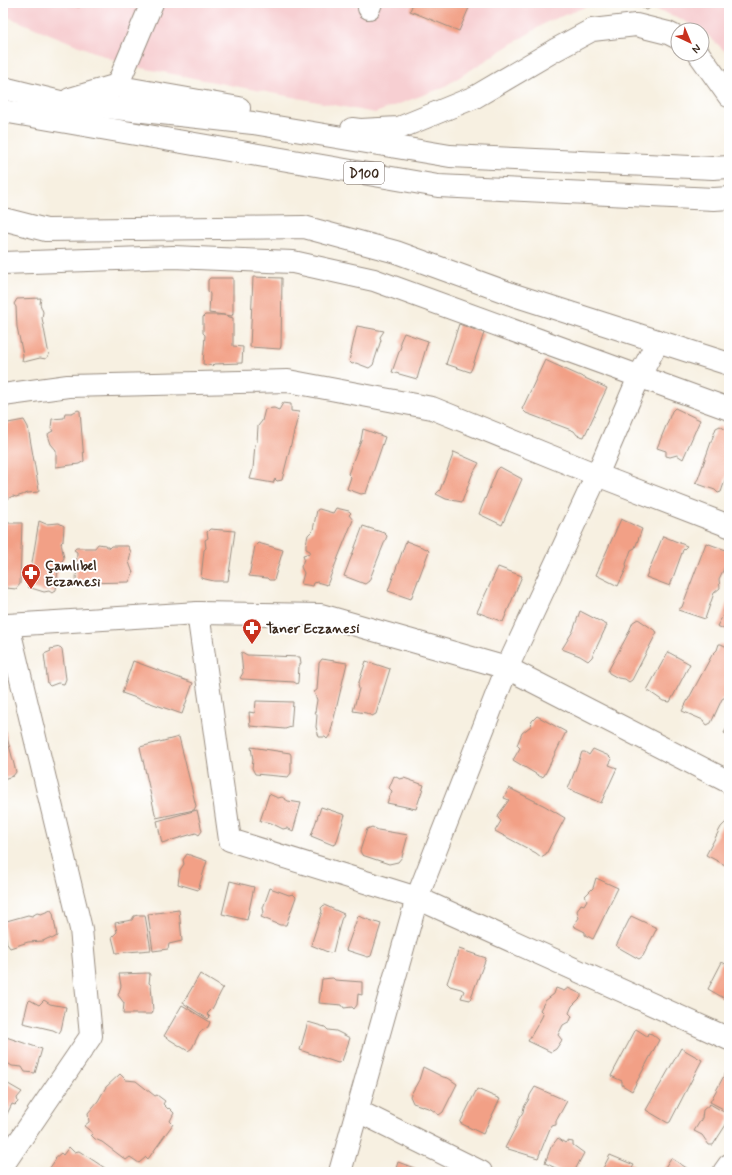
<svg xmlns="http://www.w3.org/2000/svg" width="732" height="1175" viewBox="0 0 732 1175" font-family="Mynerve,sans-serif">
<style>
.built{fill:#f7cfd2}
.building{fill:#f2a086}
.lines{fill:none;stroke-linecap:round;stroke-linejoin:round}
.minor-casing{stroke:#998d80;stroke-width:24}
.major-casing{stroke:#998d80;stroke-width:24}
.highway-casing{stroke:#998d80;stroke-width:24}
.minor{stroke:#fff;stroke-width:22}
.major{stroke:#fff;stroke-width:22}
.highway{stroke:#fff;stroke-width:22}
.labels{text-anchor:middle;stroke-width:4;stroke-linejoin:round;paint-order:stroke}
.shield{fill:#fff;stroke:#766a62;stroke-width:1}
.shield-label{font-size:13px;font-weight:bold;fill:#3b2a1e}
.poi-label{font-size:14px;font-weight:bold;fill:#3b2a1e;stroke:#fff;text-anchor:start}
</style>
<rect width="100%" height="100%" fill="#fff"/>
<filter id="ink" filterUnits="userSpaceOnUse"><feTurbulence type="fractalNoise" baseFrequency=".025" numOctaves="2"/><feDisplacementMap in="SourceGraphic" scale="8" xChannelSelector="R" yChannelSelector="G"/><feConvolveMatrix kernelMatrix="1 2 1 2 8 2 1 2 1" color-interpolation-filters="sRGB"/></filter>
<filter id="wash" filterUnits="userSpaceOnUse"><feTurbulence type="fractalNoise" baseFrequency=".012" numOctaves="4" result="noise"/><feDisplacementMap in="SourceGraphic" scale="16" xChannelSelector="R" yChannelSelector="G"/><feGaussianBlur stdDeviation="0.9" result="paint"/><feColorMatrix in="noise" values="0 0 0 0 0 0 0 0 0 0 0 0 0 0 0 0 0 1.4 0 .05"/><feComposite in="paint" operator="in"/></filter>
<g filter="url(#wash)">
<rect width="100%" height="100%" fill="#f7f0e1"/>
<!-- built -->
<g class="built">
<path d="M3,3H612L585,7L547,22L442,88L375,113L126,65L3,15Z"/>
<path d="M627,3H729V55L702,30H700L677,17L650,8Z"/>
</g>
<g id="blocks">
<!-- building -->
<g class="building">
<path d="M70,3H81L79,7Z"/>
<path d="M413,3H471L459,31L410,11Z"/>
<path d="M631,3H652L650,8L647,10Z"/>
<path d="M253,277L282,278L281,346L280,349L250,347Z"/>
<path d="M210,278H233V313L232,316L209,313L210,294L208,291V280Z"/>
<path d="M41,298L40,304L43,312L42,318L49,355L46,359L40,358L24,362L22,361L23,355L17,327L16,307L14,304L17,299Z"/>
<path d="M205,315H223L233,318V346L243,347L242,363L214,364L212,366L203,364L205,335L203,333V317Z"/>
<path d="M459,324L484,333L472,368L470,372L446,364Z"/>
<path d="M357,326L384,331L380,337L381,340L373,365L369,368L356,363L352,364L349,361Z"/>
<path d="M404,333L428,341L417,379L392,372L401,346L400,342Z"/>
<path d="M545,360L607,388L584,437L577,435L574,431L526,413L522,409Z"/>
<path d="M283,403L291,404V411L299,412L282,480L277,481L275,479L273,483L250,479L253,469L255,444L257,442L258,426L262,421L265,409L274,408L279,410Z"/>
<path d="M675,408L700,420L683,459L677,455L670,457L666,456V451L657,448L672,411Z"/>
<path d="M78,410L80,411L84,461L79,464L56,467V450L51,444L48,435L49,433L53,431L51,428L52,419L64,418L65,413H72Z"/>
<path d="M24,420L28,427L39,490L38,492L28,493L16,497L13,496L7,499L3,498V424Z"/>
<path d="M720,426L729,432V469L721,492L718,493L715,490L695,483L698,479L716,428Z"/>
<path d="M363,429L385,437L366,493L361,494L347,489L351,477L348,474L361,440Z"/>
<path d="M454,452L479,463L472,475L462,502L446,499L436,494L440,490Z"/>
<path d="M500,467L522,479L502,525L479,514L497,470Z"/>
<path d="M336,508L349,511L351,513L349,515L353,520L327,585L317,582L314,583L313,586L301,584L304,573L301,567L304,559L303,555L310,553V551L306,549V544L308,535L313,530L317,510L319,509L333,513Z"/>
<path d="M621,519L642,529L635,548L631,550L626,564L627,567L618,586L596,575Z"/>
<path d="M39,521L46,524L59,523L64,526L63,541L61,543L64,558L62,561V567L58,569L56,590L52,593L49,591L44,592L28,587Z"/>
<path d="M3,523H22L20,584L16,589L6,588L3,590Z"/>
<path d="M363,526L384,533L387,536L369,581L365,584L344,576Z"/>
<path d="M210,529L235,531L228,581H214L201,578L204,550L206,548L205,540L208,538L207,532Z"/>
<path d="M663,536L687,546L683,550L670,586L646,577Z"/>
<path d="M406,541L427,549L429,551L411,599L388,591Z"/>
<path d="M258,543L283,550L274,580H269L267,578L249,576L255,546Z"/>
<path d="M706,543L729,551V558L719,579L720,588L714,593L705,619L678,610L682,607Z"/>
<path d="M98,544L105,545L109,548L111,546H128L131,552L129,562L133,573L129,582L81,583L79,585L76,582L77,552L74,550L76,548H95Z"/>
<path d="M498,567L522,576L503,622L477,612Z"/>
<path d="M729,598V631L717,626L721,619Z"/>
<path d="M580,611L607,625L592,657L588,661L580,656L562,649L573,631Z"/>
<path d="M638,619L657,632L632,680L629,682L625,679L618,678L609,673L608,671L627,636L633,622Z"/>
<path d="M719,644H721L729,648V695L722,699L711,723L707,725L703,720L682,711L712,655L717,650Z"/>
<path d="M60,647L62,649L66,679L64,684L58,683L50,686L48,684L44,654L51,651L50,649Z"/>
<path d="M242,652L247,655L300,657L301,663L299,666L298,682L297,684L294,682L242,679L240,678L243,673L241,654Z"/>
<path d="M668,652L690,664L670,702L663,701L647,690Z"/>
<path d="M322,659L347,663L330,735L327,739L325,737H319L316,727L317,715L315,712L317,700L314,692L317,690L319,663Z"/>
<path d="M133,661L193,683L182,714L122,693Z"/>
<path d="M366,661L390,669L376,714L372,716L366,713L353,711L359,689L358,685Z"/>
<path d="M256,701L293,702L291,727L285,729L250,726L249,712L255,713Z"/>
<path d="M537,716L566,732L544,776L541,777L513,760L520,748L517,745L522,733L531,726L532,721Z"/>
<path d="M3,722L16,772L13,776L3,779Z"/>
<path d="M729,724V736L724,733Z"/>
<path d="M179,737L196,806L194,810L156,818L140,747Z"/>
<path d="M251,747L290,753L291,755V773L288,777L255,774L252,768L253,760Z"/>
<path d="M593,749L609,756L612,759L609,765L617,768L601,803L568,789L582,752H585L589,755Z"/>
<path d="M394,776L400,779L404,778L424,785L416,809L387,803L392,791L389,788Z"/>
<path d="M509,788L545,806L565,818L546,854L541,857L536,853L495,831L501,821L498,818L499,814L509,800L504,798Z"/>
<path d="M269,794L278,798L282,797L288,801L301,803L293,831L287,828L283,829L271,823L260,821Z"/>
<path d="M321,807L345,815L336,844L333,845L311,836Z"/>
<path d="M197,810L202,831L199,835L196,833L162,843L157,821Z"/>
<path d="M726,822L729,824V864L727,866L706,855L721,827Z"/>
<path d="M372,827L378,830L408,835L402,857L398,862L389,864L362,855L360,851L367,829Z"/>
<path d="M187,854L207,861L198,890L178,884L180,870L184,864L183,860Z"/>
<path d="M596,878L618,888L593,939L585,935V932L573,926L579,918L577,911L581,904L584,905L587,900L585,896L593,888Z"/>
<path d="M230,881L254,887L247,920L222,914Z"/>
<path d="M270,888L289,895L293,894L296,897L286,925H280L261,917L264,912L263,908Z"/>
<path d="M324,905L344,914L341,920L333,952L330,953L311,945L322,911L321,908Z"/>
<path d="M51,910L53,913L57,936L52,939L49,938L43,941L28,942L10,948L7,944L3,922L28,915L32,916L37,913L41,914Z"/>
<path d="M179,910L182,941L169,944L168,949L153,951L148,914Z"/>
<path d="M138,915H145L151,950L116,953L112,937L117,932L115,923L132,920L134,916Z"/>
<path d="M358,916L381,924L371,956L368,957L346,950Z"/>
<path d="M631,916L657,928L643,956L639,959L616,946Z"/>
<path d="M459,949L486,958L470,1000L461,998L464,991L461,989L450,986L447,983Z"/>
<path d="M722,962L729,966V1001L708,989Z"/>
<path d="M149,973L150,975L149,983L151,985L153,1011L152,1014H123L124,1003L118,995L121,986L119,974Z"/>
<path d="M200,974L223,988L212,1009L207,1014L210,1017L208,1019L183,1003Z"/>
<path d="M333,978L335,980L362,982V995L358,994L357,1005L354,1009L352,1007L344,1008L342,1005L319,1003L322,979Z"/>
<path d="M556,988L564,991L568,988L581,994V997L572,1006L569,1013L572,1016L570,1021L563,1025L558,1035L562,1040L556,1049L551,1052L528,1041L542,1017L543,1013L540,1010L545,1001L554,994Z"/>
<path d="M30,1000L39,1005L44,1000L50,1004L66,1007L61,1030L59,1033L53,1030L23,1023L28,1002Z"/>
<path d="M182,1005L210,1022L208,1027L200,1032L192,1048L188,1051L164,1036Z"/>
<path d="M308,1022L325,1027L328,1030L336,1031L350,1038L342,1061L338,1063L300,1050Z"/>
<path d="M636,1029L647,1036L648,1033L652,1034L659,1040L632,1091L622,1085V1081L611,1076Z"/>
<path d="M6,1037L42,1049L35,1073L25,1072L22,1067L12,1066L3,1060V1046Z"/>
<path d="M681,1048L702,1060L670,1122L668,1123L646,1110Z"/>
<path d="M423,1067L443,1077L448,1078L457,1084L443,1112L439,1115L431,1109L413,1103L410,1096L419,1080Z"/>
<path d="M120,1074L126,1080L136,1081L155,1096L157,1095L165,1101L163,1104L168,1109L169,1108L174,1113L170,1121L173,1124L148,1159L146,1157L139,1163L130,1157L126,1160L102,1142L95,1139L91,1135L93,1133L84,1126L89,1122L88,1113L98,1101L106,1087Z"/>
<path d="M725,1074L729,1076V1112L710,1102Z"/>
<path d="M3,1081L22,1092L17,1098L18,1102L15,1105L12,1104L6,1116L3,1115Z"/>
<path d="M535,1087L567,1101L556,1121V1125L551,1126L538,1158L505,1148L517,1125L518,1120L523,1112L524,1107L529,1099L530,1095Z"/>
<path d="M477,1089L500,1099L483,1134L460,1123Z"/>
<path d="M710,1104L729,1115V1120L713,1145H709L702,1135L694,1131L702,1118L703,1110Z"/>
<path d="M558,1138L565,1143L567,1141L573,1142V1145L584,1153L574,1172H564L545,1163L551,1147Z"/>
<path d="M69,1147L74,1152L79,1151L111,1172H47L56,1159L55,1158L61,1153L63,1155Z"/>
<path d="M610,1155L634,1165L630,1172H601Z"/>
<path d="M671,1158L693,1172H662Z"/>
<path d="M398,1162L417,1169L422,1172H395Z"/>
</g>
</g>
</g>
<g filter="url(#ink)">
<use href="#blocks" fill-opacity="0" stroke="#998d80" stroke-width="1"/>
<g class="lines">
<defs>
<g id="minor">
<path d="M369,8L371,3"/>
<path d="M117,86L152,3"/>
<path d="M3,395L68,386L288,381L432,408L597,475L729,526"/>
<path d="M198,613L230,840L417,898L729,1039"/>
<path d="M3,627L8,625L198,613L321,615L507,668L729,782"/>
<path d="M358,1111L481,1172"/>
<path d="M3,1165L91,1036L81,929L8,625"/>
<path d="M340,1172L417,898L507,668L597,475L639,377L658,341"/>
<path d="M724,1172L729,1165"/>
</g>
<path id="major" d="M3,263L173,257L293,262L374,280L729,409"/>
<g id="highway">
<path d="M699,54L729,96"/>
<path d="M3,88L60,102L253,123L450,156L713,168L729,167"/>
<path d="M70,99L114,86L239,108"/>
<path d="M3,111L438,186L714,199L729,198"/>
<path d="M352,129L360,130L399,128L475,97L555,50L592,30L636,25L668,33L678,38"/>
<path d="M3,219L46,230L304,227L396,252L514,295L729,364"/>
</g>
</defs>
<!-- minor casing -->
<use href="#minor" class="minor-casing"/>
<!-- major casing -->
<use href="#major" class="major-casing"/>
<!-- highway casing -->
<use href="#highway" class="highway-casing"/>
<!-- minor -->
<use href="#minor" class="minor"/>
<!-- major -->
<use href="#major" class="major"/>
<!-- highway -->
<use href="#highway" class="highway"/>
</g>
</g>
<!-- icons -->
<defs>
<symbol id="pharmacy-pin" viewBox="-11 -11 22 30"><path d="M0 17L-7.5 6A9.5 9.5 0 1 1 7.5 6Z" fill="#c8321e" stroke="#fff"/><path d="M-2-6h4v4h4v4h-4v4h-4v-4h-4v-4h4Z" fill="#fff"/></symbol>
</defs>
<g fill-rule="evenodd">
<use href="#pharmacy-pin" x="20" y="562" width="22" height="30"/>
<use href="#pharmacy-pin" x="241" y="617" width="22" height="30"/>
</g>
<g class="labels">
<!-- shield labels -->
<rect class="shield" x="344" y="162" width="40" height="22" rx="3"/>
<g class="shield-label">
<text x="364" y="178">D100</text>
</g>
<!-- poi labels -->
<g class="poi-label">
<text x="45" y="570">Çamlıbel<tspan x="45" dy="16">Eczanesi</tspan></text>
<text x="266" y="633">Taner Eczanesi</text>
</g>
</g>
<!-- margin -->
<rect width="732" height="1175" fill="none" stroke="#fff" stroke-width="16"/>
<!-- north arrow -->
<g transform="translate(690 42) rotate(136)"><circle r="19" fill="#ffffff" stroke="#b1aaa5"/>
<path d="M0-3L7 15L0 10L-7 15Z" fill="#c8321e"/>
<text y="-6" font-size="11" font-weight="bold" text-anchor="middle" fill="#3b2a1e">N</text>
</g>
</svg>
